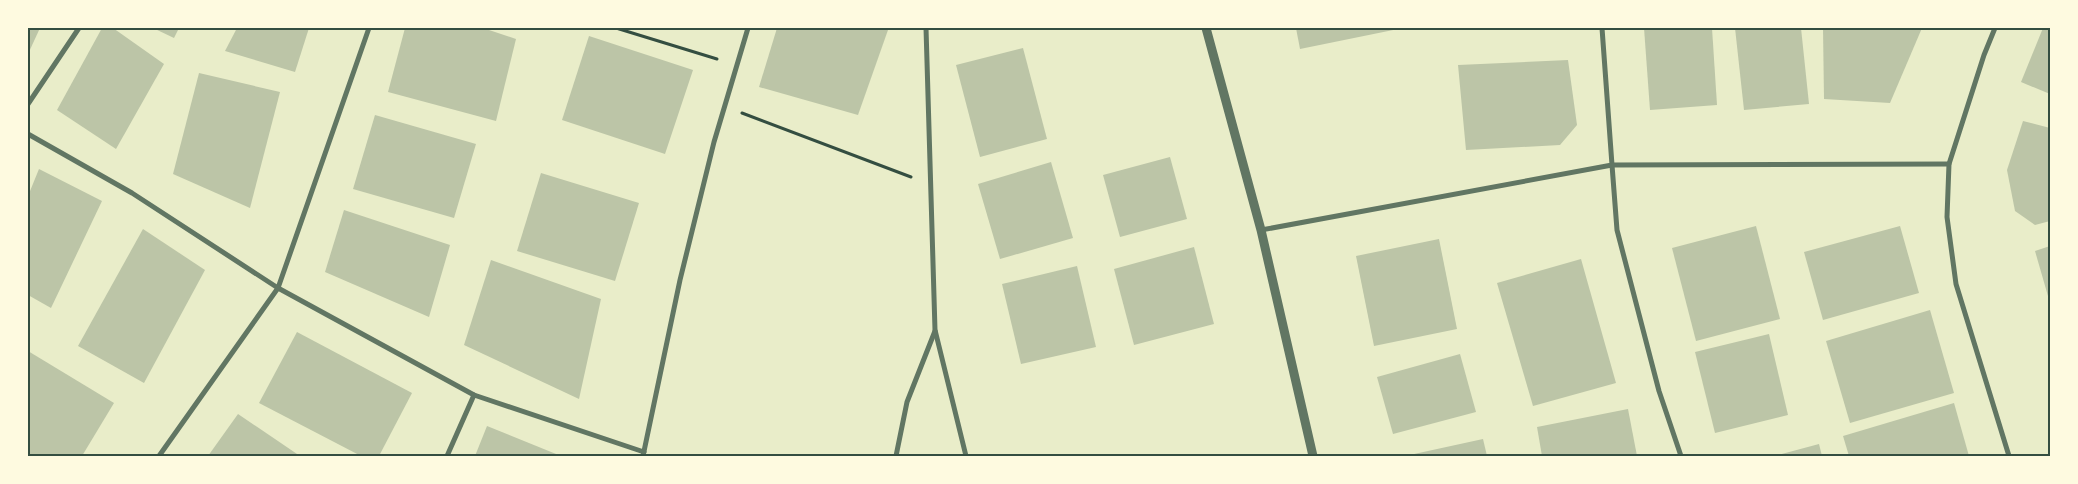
<svg xmlns="http://www.w3.org/2000/svg" width="2078" height="484" viewBox="0 0 2078 484" font-family="'Alegreya Sans',sans-serif">
<style>
.building{fill:#bcc5a7}
.lines{fill:none;stroke-linecap:round;stroke-linejoin:round}
.path{stroke:#344e41;stroke-width:3}
.minor{stroke:#617663;stroke-width:5}
.tertiary{stroke:#617663;stroke-width:9}
.neatline{fill:none;stroke:#344e41;stroke-width:2}
</style>
<rect width="100%" height="100%" fill="#e9edc9"/>
<!-- building -->
<g class="building">
<path d="M28,28H40L28,54Z"/>
<path d="M102,28H113L164,64L116,149L57,110Z"/>
<path d="M153,28H179L174,38Z"/>
<path d="M237,28H309L295,72L225,51Z"/>
<path d="M405,28H483L516,39L496,121L388,92Z"/>
<path d="M777,28H877L888,30L858,115L759,87Z"/>
<path d="M1296,28H1403L1300,49Z"/>
<path d="M1644,28H1712L1717,105L1650,110Z"/>
<path d="M1735,28H1801L1809,104L1744,110Z"/>
<path d="M1823,28H1922L1890,103L1824,99Z"/>
<path d="M2043,28H2050V94L2021,82Z"/>
<path d="M589,36L693,70L665,154L562,120Z"/>
<path d="M1023,48L1047,139L980,157L956,65Z"/>
<path d="M1568,60L1577,125L1560,145L1466,150L1458,65Z"/>
<path d="M199,73L280,92L250,208L173,174Z"/>
<path d="M375,115L476,144L454,218L353,189Z"/>
<path d="M2023,121L2050,128V221L2035,225L2015,211L2007,170Z"/>
<path d="M1170,157L1187,219L1120,237L1103,175Z"/>
<path d="M1051,162L1073,238L1000,259L978,184Z"/>
<path d="M39,169L102,201L51,308L28,295V196Z"/>
<path d="M541,173L639,203L615,281L517,251Z"/>
<path d="M344,210L450,245L429,317L325,272Z"/>
<path d="M1756,226L1780,319L1696,341L1672,248Z"/>
<path d="M1900,226L1919,293L1823,320L1804,252Z"/>
<path d="M143,229L205,270L144,383L78,346Z"/>
<path d="M1439,239L1457,329L1374,346L1356,256Z"/>
<path d="M2050,246V303L2035,251Z"/>
<path d="M1194,247L1214,324L1134,345L1114,269Z"/>
<path d="M1581,259L1616,383L1533,406L1497,283Z"/>
<path d="M491,260L601,299L579,399L464,345Z"/>
<path d="M1077,266L1096,347L1021,364L1002,284Z"/>
<path d="M1930,310L1954,393L1850,423L1826,341Z"/>
<path d="M297,332L412,393L379,456H361L259,403Z"/>
<path d="M1769,334L1788,415L1715,433L1695,352Z"/>
<path d="M28,351L114,403L82,456H28Z"/>
<path d="M1460,354L1476,412L1393,434L1377,377Z"/>
<path d="M1954,403L1969,456H1849L1843,436Z"/>
<path d="M1628,409L1637,456H1542L1537,427Z"/>
<path d="M238,414L300,456H208Z"/>
<path d="M487,426L561,456H475Z"/>
<path d="M1483,439L1487,456H1405Z"/>
<path d="M1819,444L1822,456H1774Z"/>
</g>
<g class="lines">
<!-- path -->
<g class="path">
<path d="M616,28L717,59"/>
<path d="M742,113L911,177"/>
</g>
<!-- minor -->
<g class="minor">
<path d="M926,28L935,330L966,456"/>
<path d="M1995,28L1984,55L1949,164L1947,217L1956,284L2009,456"/>
<path d="M28,104L79,28"/>
<path d="M28,134L132,193L278,288L474,395L644,452"/>
<path d="M1261,230L1612,165L1602,28"/>
<path d="M159,456L278,288L369,28"/>
<path d="M447,456L474,395"/>
<path d="M643,456L680,280L714,142L748,28"/>
<path d="M896,456L907,402L935,331"/>
<path d="M1681,456L1659,391L1617,230L1612,165L1949,164"/>
</g>
<!-- tertiary -->
<path class="tertiary" d="M1206,28L1261,230L1313,456"/>
</g>
<!-- border -->
<rect width="2078" height="484" fill="none" stroke="#fefae0" stroke-width="58"/>
<rect x="29" y="29" width="2020" height="426" class="neatline"/>
</svg>
